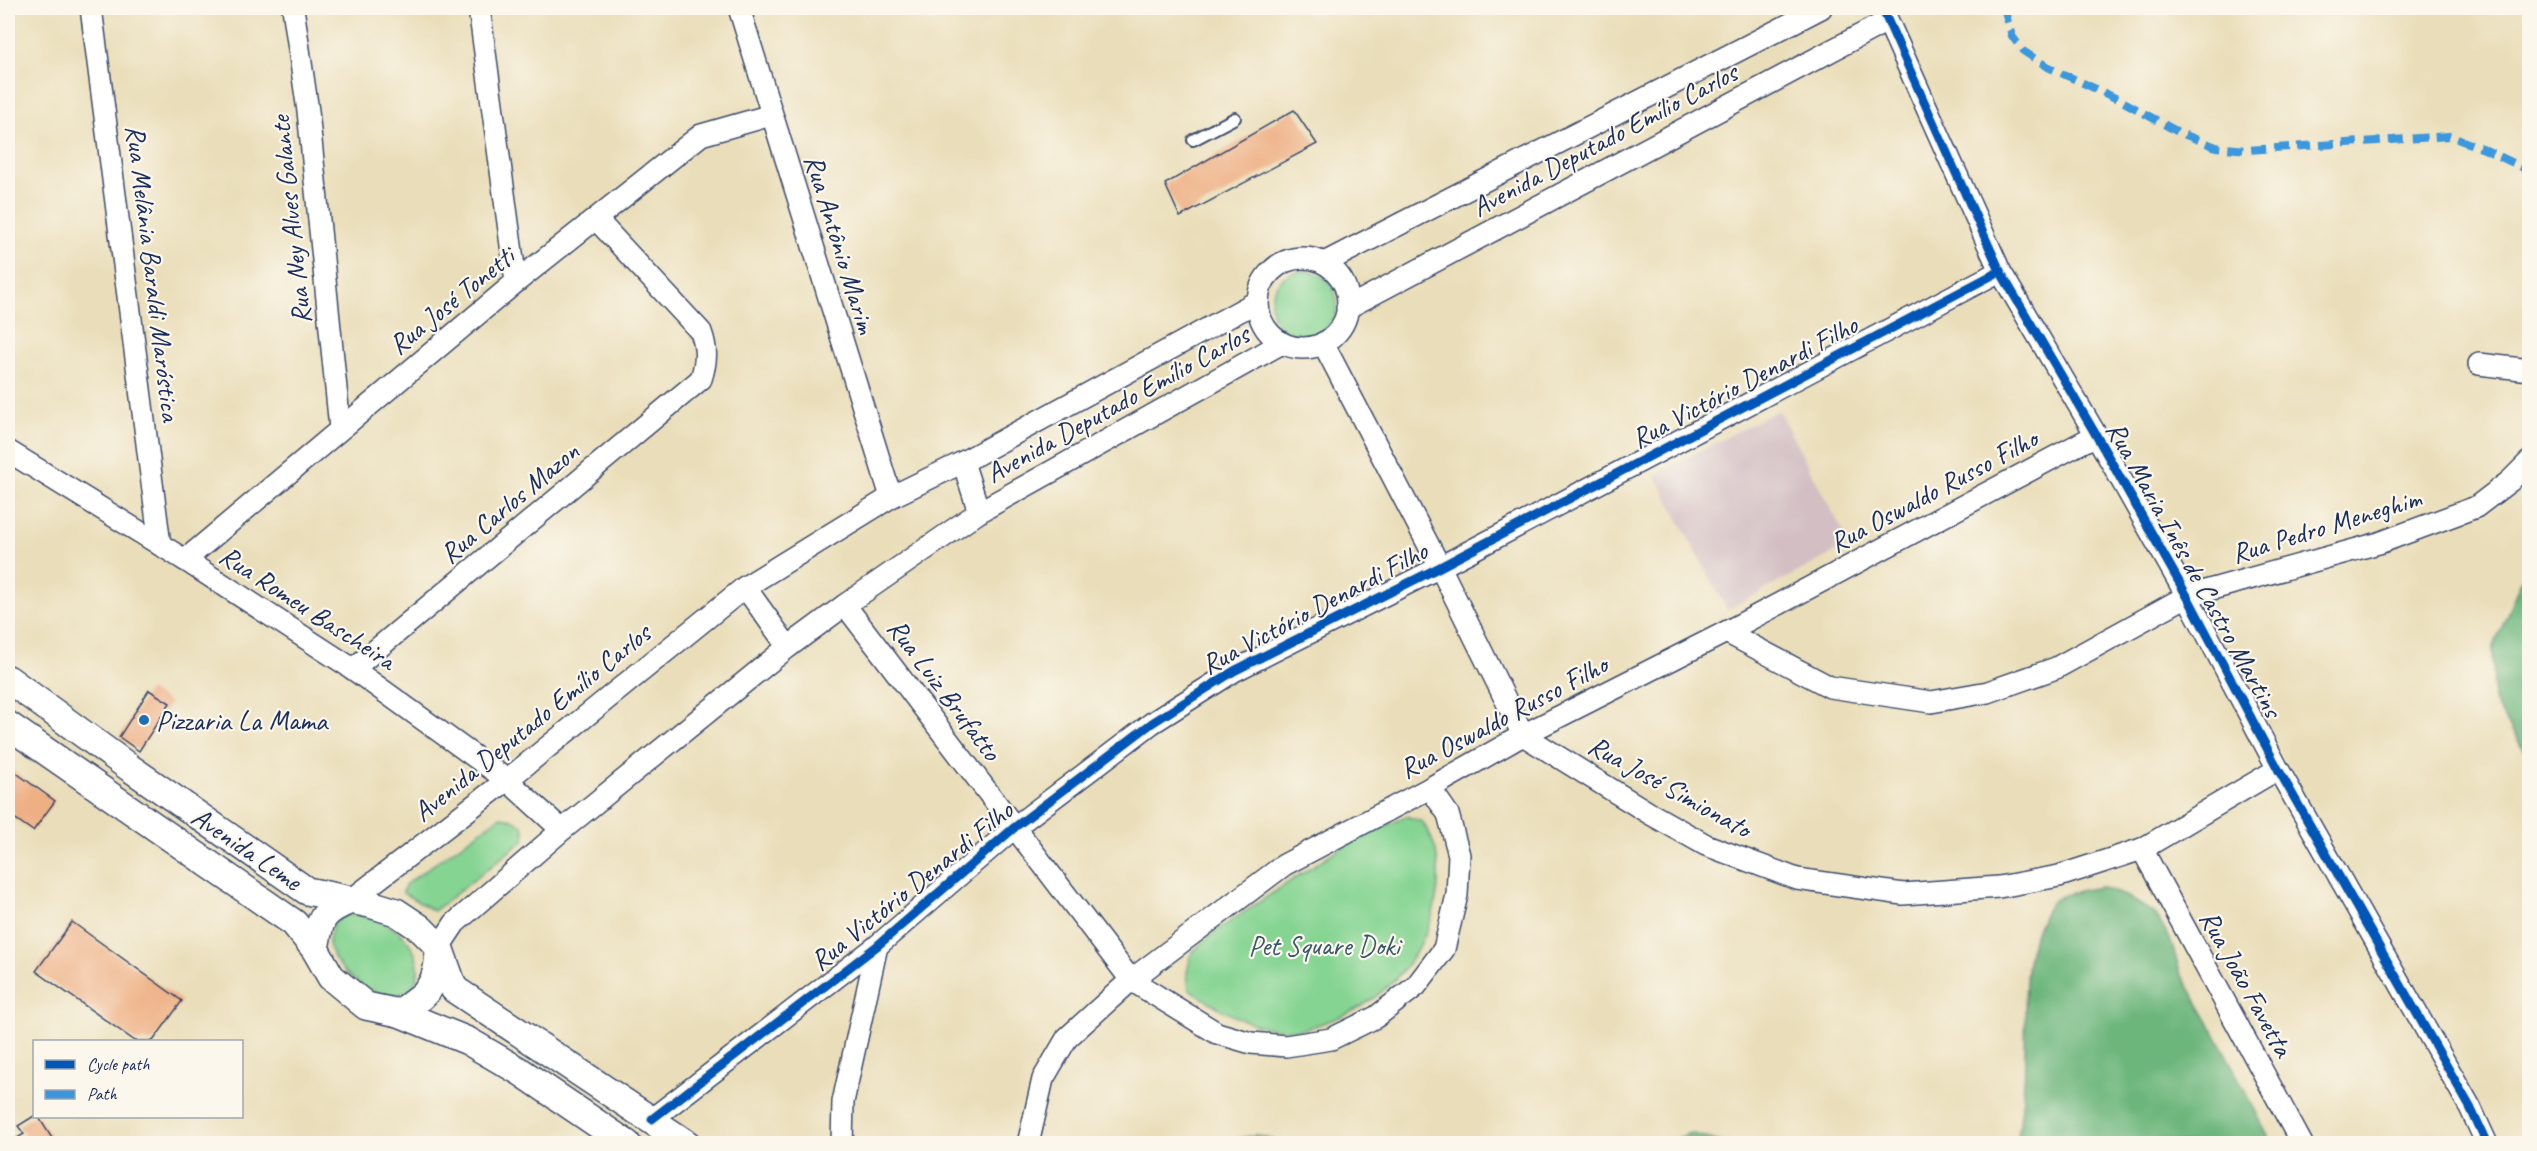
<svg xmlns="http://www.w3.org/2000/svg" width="2537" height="1151" viewBox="0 0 2537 1151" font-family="Caveat,sans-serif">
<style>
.industrial{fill:#d2bec3}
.green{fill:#85d492;stroke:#508278;stroke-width:1.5}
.forest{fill:#6cb67c;stroke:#44726d;stroke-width:1.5}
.building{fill:#eeaf83}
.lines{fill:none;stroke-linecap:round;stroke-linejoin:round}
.service-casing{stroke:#3a496c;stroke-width:14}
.minor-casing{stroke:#3a496c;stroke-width:24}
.tertiary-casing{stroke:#3a496c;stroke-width:30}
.service{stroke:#fff;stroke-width:10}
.minor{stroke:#fff;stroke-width:21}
.tertiary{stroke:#fff;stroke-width:27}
.quiet{stroke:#3a97de;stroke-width:8;stroke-dasharray:15 8;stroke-linecap:butt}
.cycleway-casing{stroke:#fbf7ec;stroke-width:13}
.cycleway{stroke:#0057b8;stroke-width:9}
.poi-dot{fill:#1f6fb2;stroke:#fbf7ec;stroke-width:2}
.labels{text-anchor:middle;stroke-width:4.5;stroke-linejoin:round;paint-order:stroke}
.street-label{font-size:28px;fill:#1b2f5e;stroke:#fbf7ec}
.poi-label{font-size:28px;fill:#1b2f5e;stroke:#fbf7ec;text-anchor:start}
.park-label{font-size:28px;fill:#36586b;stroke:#fbf7ec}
</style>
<rect width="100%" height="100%" fill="#fbf7ec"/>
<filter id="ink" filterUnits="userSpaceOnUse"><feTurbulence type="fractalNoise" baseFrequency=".0167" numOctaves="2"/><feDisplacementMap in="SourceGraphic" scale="12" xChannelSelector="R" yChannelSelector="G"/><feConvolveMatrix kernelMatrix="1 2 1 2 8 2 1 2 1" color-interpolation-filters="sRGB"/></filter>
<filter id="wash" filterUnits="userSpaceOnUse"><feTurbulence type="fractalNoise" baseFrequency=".008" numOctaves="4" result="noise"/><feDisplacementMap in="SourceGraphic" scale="24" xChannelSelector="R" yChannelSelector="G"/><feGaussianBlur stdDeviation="1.35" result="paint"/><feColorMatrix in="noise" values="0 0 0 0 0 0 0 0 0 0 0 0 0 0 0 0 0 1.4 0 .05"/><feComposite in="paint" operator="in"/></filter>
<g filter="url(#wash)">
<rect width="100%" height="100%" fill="#eadeba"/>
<!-- industrial -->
<path class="industrial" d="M1778,410L1850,544L1727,610L1655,475Z"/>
<!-- green -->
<g class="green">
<circle cx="1304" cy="304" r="33"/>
<path d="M1406,816L1423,822C1427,831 1434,841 1436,851C1450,925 1398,999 1329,1021C1319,1024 1308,1029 1298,1030C1256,1032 1223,1012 1189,989L1187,972L1192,952L1216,931L1334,852Z"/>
<path d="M500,817C514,818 528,823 524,840L434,911L403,893L405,885Z"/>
<path d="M344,916C363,913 385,921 400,933C422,952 429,991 392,995C369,997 330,966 329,942C329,937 332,930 333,924Z"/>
</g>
<!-- forest -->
<g class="forest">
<path d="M2529,561V759L2494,701L2493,649Z"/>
<path d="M2100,887L2128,897L2155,914L2170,939L2181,974L2213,1029L2272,1143H2017C2022,1113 2025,1083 2025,1052C2027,1007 2019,958 2043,917C2045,913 2048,905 2052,902C2064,892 2085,890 2100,887Z"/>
<path d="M1690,1133L1720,1142L1721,1143H1666Z"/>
<path d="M1256,1135L1282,1143H1228L1231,1140Z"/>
</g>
<g id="blocks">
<!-- building -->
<g class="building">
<path d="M1294,110L1317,144L1180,217L1165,184Z"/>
<path d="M149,690L170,703L139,751L119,737Z"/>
<path d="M8,767L55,801L33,831L13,817L15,814L8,809Z"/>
<path d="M72,922L182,1001L153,1041H135L36,971Z"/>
<path d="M34,1116H38L55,1143H9L24,1134L18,1126Z"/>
</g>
</g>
</g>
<g filter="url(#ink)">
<use href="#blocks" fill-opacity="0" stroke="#3a496c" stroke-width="1.5"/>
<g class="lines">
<defs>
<path id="service" d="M1193,140L1235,118"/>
<g id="minor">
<path d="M91,8L160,545"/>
<path d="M293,8L308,111L340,428"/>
<path d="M479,8L516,282"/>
<path d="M739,8L891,497"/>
<path d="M1882,8L2000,271L2096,435L2187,596L2278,769L2470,1107L2487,1144"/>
<circle cx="1303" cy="303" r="45"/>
<path d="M1324,263L1821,8"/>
<path d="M1347,308L1887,21"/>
<path d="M1323,343L1440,567L1523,735L1649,813L1706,845L1797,879L1903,894L1999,887L2059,876L2142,849L2278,769"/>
<path d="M2479,364L2530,370"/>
<path d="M8,451L185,560L353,669L507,780L562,830"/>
<path d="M963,462L979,512"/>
<path d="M185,560L516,282L701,135L771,115"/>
<path d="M745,587L788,647"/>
<path d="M845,605L1131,980L1217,1033L1251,1043L1286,1046L1331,1039L1376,1017L1416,986L1444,949L1457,895L1459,855L1448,814L1430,788"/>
<path d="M1726,632L1830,687L1931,702L1988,692L2056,668L2187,596L2379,543L2476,507L2510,481L2530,461"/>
<path d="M353,669L701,379C707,360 707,349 701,332L596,219"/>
<path d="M2142,849L2302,1144"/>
<path d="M351,900L507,780L745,587L891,497L963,462L1258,301"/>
<path d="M439,947L455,923L562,830L788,647L845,605L979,512L1282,343"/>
<path d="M652,1119L877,946L1015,827L1152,723L1234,671L1440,567L2000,271"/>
<path d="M842,1144L843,1102L877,946"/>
<path d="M1028,1144L1043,1079L1067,1038L1131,980L1284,865L1430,788L1523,735L1726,632L2096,435"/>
</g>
<g id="tertiary">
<path d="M8,679L130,768L307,891L370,904L396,912L420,928L439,947L454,989L687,1144"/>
<path d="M8,725L294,923L315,949L331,977L366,1006L399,1013L468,1041L521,1072L627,1144"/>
<path d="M315,949C320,918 321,912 351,900"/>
<path d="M399,1013C427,994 438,986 439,950"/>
</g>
</defs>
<!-- service casing -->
<use href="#service" class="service-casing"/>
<!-- minor casing -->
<use href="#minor" class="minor-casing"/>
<!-- tertiary casing -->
<use href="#tertiary" class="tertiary-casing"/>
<!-- service -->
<use href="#service" class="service"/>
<!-- minor -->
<use href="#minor" class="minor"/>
<!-- tertiary -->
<use href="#tertiary" class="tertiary"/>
<!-- quiet -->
<path class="quiet" d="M2004,8L2012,36L2023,51L2048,67L2122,101L2178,132L2216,147L2247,150L2449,136L2484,149L2530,171"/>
<defs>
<g id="cycleway">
<path d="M1882,8L2000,271L2096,435L2187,596L2278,769L2470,1107L2487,1144"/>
<path d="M652,1119L877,946L1015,827L1152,723L1234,671L1440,567L2000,271"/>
</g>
</defs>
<!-- cycleway casing -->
<use href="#cycleway" class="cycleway-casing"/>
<!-- cycleway -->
<use href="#cycleway" class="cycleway"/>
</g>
</g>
<!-- markers -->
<circle class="poi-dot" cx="144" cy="720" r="6"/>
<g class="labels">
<!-- street labels -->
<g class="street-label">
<text transform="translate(1604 139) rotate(-28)" y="10">Avenida Deputado Emílio Carlos</text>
<text transform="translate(290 220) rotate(-96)" y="10">Rua Ney Alves Galante</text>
<text transform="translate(841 244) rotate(73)" y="10">Rua Antônio Marim</text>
<text transform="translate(154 273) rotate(83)" y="10">Rua Melânia Baraldi Maróstica</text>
<text transform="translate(451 300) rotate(-39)" y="10">Rua José Tonetti</text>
<text transform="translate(1744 381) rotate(-28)" y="10">Rua Victório Denardi Filho</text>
<text transform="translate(1117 403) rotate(-29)" y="10">Avenida Deputado Emílio Carlos</text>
<text transform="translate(1933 490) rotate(-28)" y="10">Rua Oswaldo Russo Filho</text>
<text transform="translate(509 502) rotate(-40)" y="10">Rua Carlos Mazon</text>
<text transform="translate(2326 525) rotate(-17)" y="10">Rua Pedro Meneghim</text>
<text transform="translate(2195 569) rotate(61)" y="10">Rua Maria Inês de Castro Martins</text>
<text transform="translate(308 607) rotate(33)" y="10">Rua Romeu Bascheira</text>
<text transform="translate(1314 607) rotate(-28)" y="10">Rua Victório Denardi Filho</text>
<text transform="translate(945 689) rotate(53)" y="10">Rua Luiz Brufatto</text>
<text transform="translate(1503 716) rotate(-28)" y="10">Rua Oswaldo Russo Filho</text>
<text transform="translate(531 722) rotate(-39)" y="10">Avenida Deputado Emílio Carlos</text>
<text transform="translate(1670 786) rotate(29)" y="10">Rua José Simionato</text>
<text transform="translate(247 848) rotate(34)" y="10">Avenida Leme</text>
<text transform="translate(911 885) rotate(-39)" y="10">Rua Victório Denardi Filho</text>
<text transform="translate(2247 983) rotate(61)" y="10">Rua João Favetta</text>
</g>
<!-- poi labels -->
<g class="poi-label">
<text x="156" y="730">Pizzaria La Mama</text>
</g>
<!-- park labels -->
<g class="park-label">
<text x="1324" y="955">Pet Square Doki</text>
</g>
</g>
<!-- margin -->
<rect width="2537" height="1151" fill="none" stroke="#fbf7ec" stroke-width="30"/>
<!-- legend -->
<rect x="33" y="1040" width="210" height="78" fill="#fbf7ec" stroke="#a1a7b3" stroke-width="1.5"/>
<rect x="45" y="1060" width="30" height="9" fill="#0057b8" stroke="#a1a7b3" stroke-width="1.5"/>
<text x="87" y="1070" font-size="18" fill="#1b2f5e">Cycle path</text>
<rect x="45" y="1090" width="30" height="9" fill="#3a97de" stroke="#a1a7b3" stroke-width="1.5"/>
<text x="87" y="1100" font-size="18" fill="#1b2f5e">Path</text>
</svg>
